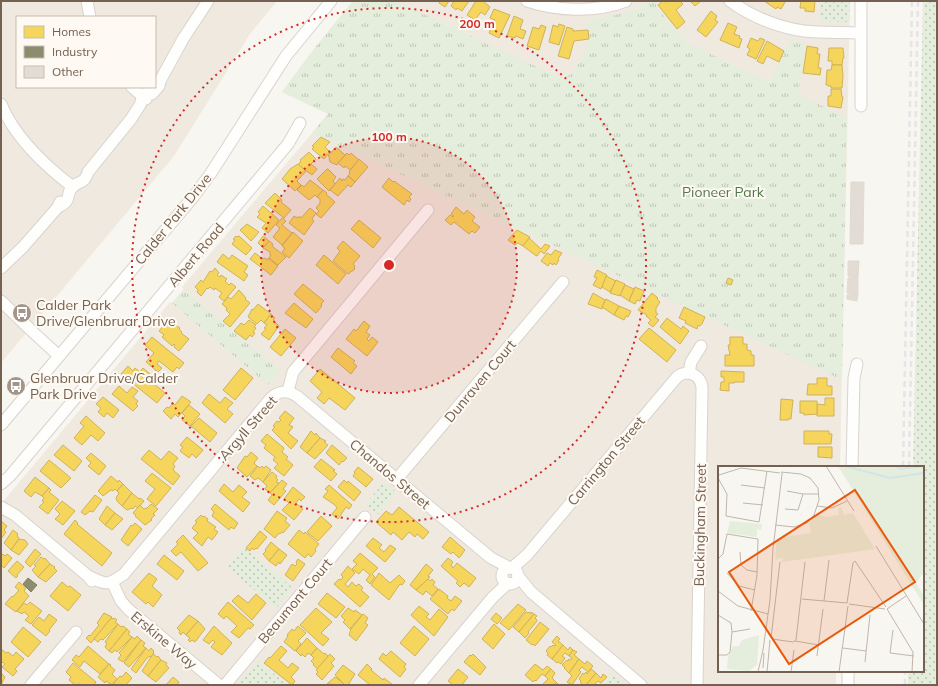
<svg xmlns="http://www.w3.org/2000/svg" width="938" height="686" viewBox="0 0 938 686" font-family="Mulish,sans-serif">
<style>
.residential{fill:#f0e9df;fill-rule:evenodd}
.grass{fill:url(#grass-dots)}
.park{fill:url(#park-tufts)}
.homes{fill:#f6d55c;stroke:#cfb259}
.industry{fill:#8c8c6e;stroke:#857f65}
.building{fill:#e2dcd5;stroke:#e0dad2}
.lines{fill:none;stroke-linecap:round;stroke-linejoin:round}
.minor-casing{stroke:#d8d3ce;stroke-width:13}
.minor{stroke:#fefefd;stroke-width:11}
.rail{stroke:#e6e4e6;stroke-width:2.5;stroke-dasharray:6 4;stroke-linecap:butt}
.ring{fill:none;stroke:#d62828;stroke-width:2;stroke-dasharray:2 4}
.labels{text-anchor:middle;stroke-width:4;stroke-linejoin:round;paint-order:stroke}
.park-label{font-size:14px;fill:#54784b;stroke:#fefaf3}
.street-label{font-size:14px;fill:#756151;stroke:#fefaf3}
.poi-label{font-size:14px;fill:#756151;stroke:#fefaf3;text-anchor:start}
.inset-river{fill:none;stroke:#d3e4e7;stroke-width:2}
.inset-road{fill:none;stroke:#c0b6ab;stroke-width:1}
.view{fill:#e8590c;fill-opacity:0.15;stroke:#e8590c;stroke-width:2}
.inset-edge{fill:none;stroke:#756151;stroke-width:2}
.centre{fill:#d62828;stroke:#fefaf3;stroke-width:2}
.ring-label{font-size:12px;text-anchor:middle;font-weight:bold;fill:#d62828;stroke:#fefaf3;stroke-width:4;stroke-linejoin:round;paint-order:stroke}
</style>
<defs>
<pattern id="grass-dots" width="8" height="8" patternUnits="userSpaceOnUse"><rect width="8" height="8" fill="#e5eedc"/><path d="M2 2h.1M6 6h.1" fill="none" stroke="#bec4b5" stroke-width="1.8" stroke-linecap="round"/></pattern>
<pattern id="park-tufts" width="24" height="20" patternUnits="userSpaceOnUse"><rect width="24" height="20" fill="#e5eedc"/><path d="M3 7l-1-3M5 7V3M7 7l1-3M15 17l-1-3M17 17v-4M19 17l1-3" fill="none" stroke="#bec4b5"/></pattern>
</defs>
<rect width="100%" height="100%" fill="#f8f6f0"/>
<!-- residential -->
<g class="residential">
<path d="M1,1H277L250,34L174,156L1,363ZM17,17H155V87H17Z"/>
<path d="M353,1H850L840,467H719V671H836V685H1V504L170,302L172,303L184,289L182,287L328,114L282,92L313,50Z"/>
</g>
<!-- grass -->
<g class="grass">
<path d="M821,1H850L849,22L819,21Z"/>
<path d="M923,1H937V685H908V671H923V467H913Z"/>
<path d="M384,482L396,492L378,514H375L372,508L364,506Z"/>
<path d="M244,547L293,588L276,608L227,567Z"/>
<path d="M258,661L288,685H237Z"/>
<path d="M612,674L624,684L623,685H603Z"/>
</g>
<!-- park -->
<g class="park">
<path d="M353,1H396L563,79L574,72L589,42L587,19C610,18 631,12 651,1H655L659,11L691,45L770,82L790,40L806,42L798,95L847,117L842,380L312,133L328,114L282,92L313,50Z"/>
<path d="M184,289L281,371L268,385L172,303Z"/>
</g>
<!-- homes -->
<g class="homes">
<path d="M440,1H449L445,7L439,3Z"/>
<path d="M454,1H469L462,11L457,8L456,10L451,6Z"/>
<path d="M476,1H483L490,7L485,15L481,12L475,20L467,15Z"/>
<path d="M663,1L665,2L667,1H680L683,4L676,10L685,22L677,29L658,5Z"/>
<path d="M690,1H701L695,6Z"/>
<path d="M764,1H783L785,2L781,9L777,7L776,9Z"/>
<path d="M801,1H815L814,12L805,11V8H800Z"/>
<path d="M494,9L510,15L499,38L489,33L495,20L490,18Z"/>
<path d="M711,11L717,16L715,20L718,22L706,37L697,30Z"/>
<path d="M514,16L523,20L520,29L526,31L523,39L516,36L515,38L507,36Z"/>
<path d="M728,23L737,27L734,34L740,36L739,38L742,39L739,48L720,40Z"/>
<path d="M559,24L565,26L559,45L549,42L553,25L558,27Z"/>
<path d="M541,25L546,27L539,50L527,46L533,27L539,29Z"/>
<path d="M567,27L573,29V31L588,30L589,39L574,41L569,59L558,56Z"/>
<path d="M751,38L758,41L760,38L765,40L756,59L747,55L750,49L747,47Z"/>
<path d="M767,41L784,51L779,62L767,56L763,64L757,61Z"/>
<path d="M807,46L818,48L817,54H820L818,68H821L820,75L803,73Z"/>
<path d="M829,48H843L844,58H843L842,65H832V61H828Z"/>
<path d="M832,65H842L843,76L842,88H831V86H828V85H826L827,70H831Z"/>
<path d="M831,89H841L842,97H843L841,108L828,106V96H831Z"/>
<path d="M321,137L330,142L325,147L330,152L324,159L312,149L314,147L312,146Z"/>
<path d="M336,147L345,155L337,165L330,162L329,159L330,158L328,156Z"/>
<path d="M309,152L316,159L311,164L317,169L312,175L298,165L301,161L300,160Z"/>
<path d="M347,153L349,155L351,153L359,160L350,170L345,166L344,168L338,163Z"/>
<path d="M359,159L368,167L355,182L348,176L350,173L349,172Z"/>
<path d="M298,164L306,171L297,181L301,185L295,191L282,179L290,169Z"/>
<path d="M327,169H328L336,177L333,181L335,184L329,191L317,179Z"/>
<path d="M348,176L355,182L351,187L348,185L338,196L330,190L340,178L342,181L343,179L345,180Z"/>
<path d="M389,178L393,182L394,181L412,194L409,197L411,199L409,202L407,200L404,205L382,187Z"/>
<path d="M310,180L323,190L317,197L315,195L309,200L297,190L302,185L304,187Z"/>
<path d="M323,190L327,193L326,194L335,202L321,218L316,214L319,211L316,208L320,203V199L317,197Z"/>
<path d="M275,193L282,200L281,202L291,210L284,218L265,203Z"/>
<path d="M263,206L279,220L268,233L262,228L266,223L257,217L260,214L258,212Z"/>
<path d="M456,207L464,214L467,210L475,217L472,221L480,227L475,233L472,231L469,234L454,222L451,225L445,220L450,215L453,217L454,216L451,214Z"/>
<path d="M310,208L316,213L312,219L314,221L304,235L289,223L294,216L297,218V217H301V218Z"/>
<path d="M282,218L286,221L282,225L292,233L282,245L273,237L280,228L276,225Z"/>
<path d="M359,220L381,238L373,248L351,229Z"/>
<path d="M247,224L259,232L251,241L240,230Z"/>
<path d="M517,230L530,237L523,246L518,243L515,245L508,240Z"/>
<path d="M293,232L303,241L289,258L282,252L285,248L282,246Z"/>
<path d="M236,236L237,237L239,236L252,248L246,255L232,244L235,240L233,239Z"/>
<path d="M263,236L269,241L263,248L258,243Z"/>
<path d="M529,238L541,249L545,244L550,246L544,254L541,251L537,256L535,255L523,246Z"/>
<path d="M269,241L273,244L272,246L286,257L278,265L269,258L271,255H270V252L263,248Z"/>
<path d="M343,241L360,256L353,264L355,266L354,268L355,269L348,274L333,261L340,251L337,248Z"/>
<path d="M555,250L562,253L558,259L559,260L556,265L554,263L553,265L550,263L548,266L541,261L547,253L551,255Z"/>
<path d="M255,253L263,259L265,258L267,260L268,258L278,266L271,275L250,259Z"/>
<path d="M223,254L229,259L232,255L248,266L244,272L248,275L244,281L217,262Z"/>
<path d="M324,255L346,274L338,284L316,265Z"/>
<path d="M215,268L219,273L217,275L220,277L221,275L227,279L225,281L229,285L231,283L236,287L224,301L219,297L222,293L215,288L214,290L210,287L208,289L207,288L201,296L197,292L198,290L195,287L201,280L203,282L210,271L212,272Z"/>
<path d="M597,270L607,275L601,289L593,285L597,278L594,277Z"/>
<path d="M606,276L616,281L610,292L602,287Z"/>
<path d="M728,278L733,280L731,285L726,283Z"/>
<path d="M616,280L625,284L620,296L610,293Z"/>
<path d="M303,284L324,301L321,304L322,306L316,313L294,294Z"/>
<path d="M625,285L634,289L629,301L620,295Z"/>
<path d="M635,287L644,291L640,301L637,300L635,304L629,301Z"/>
<path d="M239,290L246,298L245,299L250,303L230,327L223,321L230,314L226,310L227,308L222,304L228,297L231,299Z"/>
<path d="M593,293L605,300L602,309L588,304Z"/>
<path d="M652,293L658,298L657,299L660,302L656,308V313L658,314L655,317L659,320L653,327L648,323L651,320L646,316L647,315L638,310Z"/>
<path d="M606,299L619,306L614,315L602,307Z"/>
<path d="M294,303L313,319L306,328L285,313Z"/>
<path d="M258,304L271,314L264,323L261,320L257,324L248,317L252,309L253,310Z"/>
<path d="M619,306L631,311L628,317L626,316L624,320L614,315Z"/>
<path d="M684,307L705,317L702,324L700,326L698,325L697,329L685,323L686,321L679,318Z"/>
<path d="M271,314L275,318L273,320L279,326L269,340L261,334L266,329L264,328L267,325L264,323Z"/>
<path d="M667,318L681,329L683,326L689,331L680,344L660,327Z"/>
<path d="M168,320L180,328L179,329L182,332L181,333L189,339L179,351L174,347L175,345L174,344L172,346L162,337L164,335L159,331Z"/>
<path d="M249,320L256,325L254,327L256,328L253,332L255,333L252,337L250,335L246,340L234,331L241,323L244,325Z"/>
<path d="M364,321L370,326L366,332L370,335L367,339L369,341L372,337L378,342L367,356L346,339L354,329L356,331Z"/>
<path d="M649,328L676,350L667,362L639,339Z"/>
<path d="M285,329L296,338L281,356L270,347Z"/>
<path d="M152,337L184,363L179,369L177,367L173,372L159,361L157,364L162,368L158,372L146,362L154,353L145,345Z"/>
<path d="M730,337H743V344H747V350L751,351V355H754V366H725V355H730L728,345H730Z"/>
<path d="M338,348L355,361L353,363L357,366L351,374L331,357Z"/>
<path d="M128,366L133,371L135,368L140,372L143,368L150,374L147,378L165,393L157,403L121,374Z"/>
<path d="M241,368L253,378L235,400L223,390Z"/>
<path d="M320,369L355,398L345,410L329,398L324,404L317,398L322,392L310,381Z"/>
<path d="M721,371L744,372V382H734V383H729V391L720,390L721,382H724V377H721Z"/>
<path d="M817,378H827V386H832V395H807L808,384H817Z"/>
<path d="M119,386L127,393L132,387L138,391L133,397L138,401L136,404L138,406L133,411L112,394Z"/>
<path d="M209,394L220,403L225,397L233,403L227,409L233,414L225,423L202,403Z"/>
<path d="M182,396L191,402L178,417L175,414L171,419L163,411L167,407L169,408L173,403L175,405Z"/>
<path d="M103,397L119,410L113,418L107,413L104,417L98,412L101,408L96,404Z"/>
<path d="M825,398H834V416H817V404L825,405Z"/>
<path d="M781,399L793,400L791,419H788V420H780Z"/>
<path d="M800,401H817V414L804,415V413H800Z"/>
<path d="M189,405L200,414L190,426L182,420L185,416L182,413Z"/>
<path d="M285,411L294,418L289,425L293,427L288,433L298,441L291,449L272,430L275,427L273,426L277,421L279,422L281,420L279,418Z"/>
<path d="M86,416L105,433L98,441L91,435L82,445L74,438L84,426L80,423Z"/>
<path d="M199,418L217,433L210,442L191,426Z"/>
<path d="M311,431L315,435L316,433L320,438L307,453L300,447Z"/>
<path d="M804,431H829V434H832L831,444H804Z"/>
<path d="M267,434L284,448L282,452L288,457L286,459L293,465L284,476L274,468L278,464L273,460L275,457L264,448L266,445L261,441Z"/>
<path d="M187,437L203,450L196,458L192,454L189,458L180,451L183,447L180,445Z"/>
<path d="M320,438L326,441L324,442L328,445L315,459L307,453Z"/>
<path d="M63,445L82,461L74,471L54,455Z"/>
<path d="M332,445L347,458L343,462L342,461L339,465L326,453Z"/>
<path d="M818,447H832V458L818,457Z"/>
<path d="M149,450L161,460L169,451L178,458L173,464L175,466L173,470L180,476L173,485L141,459Z"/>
<path d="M251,452L258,458L254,463L257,466L247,477L237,468L245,456L247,457Z"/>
<path d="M91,453L106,466L99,475L88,466L91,463L86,458Z"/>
<path d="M321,459L335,470L333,471L337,474L331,481L314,467Z"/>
<path d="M49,460L71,478L61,488L40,471Z"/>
<path d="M258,466L260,468L262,466L264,468L266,466L271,470L263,482L258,478L255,480L250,476Z"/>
<path d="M358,467L373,479L366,487L353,476L355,473L354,472Z"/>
<path d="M272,472L277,476L276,478L278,480L276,482L279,483L270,493L265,489L267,486L263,482Z"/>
<path d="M152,473L171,488L156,506L147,499L155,489L145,481Z"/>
<path d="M111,476L118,482L119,480L123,484L117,491L115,489L113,491L111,490L103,496L98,491Z"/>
<path d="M35,477L49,488L42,496L35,492L31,497L24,491Z"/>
<path d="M282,480L287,484L283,489L286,491L274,505L268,500L272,495L270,493Z"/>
<path d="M344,480L347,483L348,481L361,492L354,501L338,487Z"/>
<path d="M123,484L132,493L122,506L117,501L116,498L119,493L117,491Z"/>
<path d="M224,484L233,492L239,485L247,492L242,497L250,503L243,512L219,491Z"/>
<path d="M329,485L352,505L349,509L346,507L338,519L332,514L337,508L335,505L323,497L328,491L325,489Z"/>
<path d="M293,487L305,497L301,501L299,499L296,503L303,509L294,520L282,510L289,503L284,499Z"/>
<path d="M49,488L51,490L49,492L59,500L48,514L39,507L44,502L42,501L44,498L42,496Z"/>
<path d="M132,493L139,499L140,498L144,501L138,508L135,506L133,509L132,508L127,510L122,506Z"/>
<path d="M95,495L102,500L93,512L90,511L85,515L81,512Z"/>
<path d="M62,501L75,511L63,525L55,519L60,514L55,509Z"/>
<path d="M151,504L158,509L153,514L155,515L151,519L152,520L145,525L135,516L136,515L133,513L140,505L144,509L147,508Z"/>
<path d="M215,504L238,523L234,529L231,527L229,530L212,516L214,512L211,509Z"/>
<path d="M107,506L115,513L105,525L99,519Z"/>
<path d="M399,507L429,532L423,539L417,534L415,537L409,532L402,540L393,532L391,535L376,522L386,511L392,515Z"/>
<path d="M277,511L287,518L285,521L290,525L283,533L282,532L280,534L279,533L275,538L264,529Z"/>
<path d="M115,513L123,519L112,530L105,525Z"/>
<path d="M201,515L203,517L204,516L208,519L207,521L216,527L214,529L218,532L212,540L208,537L202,546L193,538L198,533L192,528L197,522L195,521Z"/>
<path d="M321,516L332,526L318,541L307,532Z"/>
<path d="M75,520L78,523L77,524L112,553L102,566L64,534Z"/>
<path d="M1,521L7,526L4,530L6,532L1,539Z"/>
<path d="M135,523L142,529L128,546L121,540L131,525L132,526Z"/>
<path d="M13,530L18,534L17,535L19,539L11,550L4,543Z"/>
<path d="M299,530L304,534L305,532L319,544L315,549L316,551L311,557L308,554L305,558L288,544Z"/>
<path d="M260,531L267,537L257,549L256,548L254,550L252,548L250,551L246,548Z"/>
<path d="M183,535L208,563L198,571L181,552L176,556L171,551L178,544L176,542Z"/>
<path d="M450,537L465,550L459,558L453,552L451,554L442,547Z"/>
<path d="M373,538L382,545L379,548L384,552L390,545L396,549L385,562L366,546Z"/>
<path d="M19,539L25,540L28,544L19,555L11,550Z"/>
<path d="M271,542L279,549L269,561L263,554L266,551L265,550Z"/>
<path d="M35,549L41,554L30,567L25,562Z"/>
<path d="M279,549L287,555L280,564L279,562L276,566L269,561Z"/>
<path d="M360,553L378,568L372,574L375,577L370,584L366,580L370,575L363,569L359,574L352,569L357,564L353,561Z"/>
<path d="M3,554L5,556L7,554L12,558L4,568L1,565V556Z"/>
<path d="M164,555L184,571L177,580L157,564Z"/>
<path d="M41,557L44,559L45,558L50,564L38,577L32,570L36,566L34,565Z"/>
<path d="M448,558L453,562L451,565L453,568L457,563L476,578L469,587L464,583L460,587L456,583L458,581L441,566Z"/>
<path d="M298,559L305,564L293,581L285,575L292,564L295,566L297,564L296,562Z"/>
<path d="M17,561L24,567L17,575L18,576L16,578L8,571Z"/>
<path d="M50,564L55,567L54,568L57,571L46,582L38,577Z"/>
<path d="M426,564L433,570L428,576L430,577L423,585L422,584L416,590L410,585Z"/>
<path d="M348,566L355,573L345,584L348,587L352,582L356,586L359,584L363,588L361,590L369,597L360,607L334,584L339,579L341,580L343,577L341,575Z"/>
<path d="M149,573L157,579L152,586L162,595L153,607L148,602L146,604L132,592Z"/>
<path d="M379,573L390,583L399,575L405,581L402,585L400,584L389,600L371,585Z"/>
<path d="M428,579L430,581L432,579L435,582L433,585L438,589L432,596L426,591L423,595L416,590Z"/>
<path d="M19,582L26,588L24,591L29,596L16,612L5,604L12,596L13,597L19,590L15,587Z"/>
<path d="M62,582L68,587L70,586L81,595L68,611L50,596Z"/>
<path d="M439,589L448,596L447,598L451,601L455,596L462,601L454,611L452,609L448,614L430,599Z"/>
<path d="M327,593L345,607L336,618L318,604Z"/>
<path d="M256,594L266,603L252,620L232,601L238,595L248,603Z"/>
<path d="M30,602L42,611L31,624L25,620L29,616L24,612L22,614L17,611L24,603L27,605Z"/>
<path d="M228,602L254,625L250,629L248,628L239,638L231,632L237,626L226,616L224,619L218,614Z"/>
<path d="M518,604L526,610L509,630L500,623Z"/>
<path d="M419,606L429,614L426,617L430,620L439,609L448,617L434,636L411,615Z"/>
<path d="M316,608L332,622L321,633L329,639L323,646L300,625Z"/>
<path d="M348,608L354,612L355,610L362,615L350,629L343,622L345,620L341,616Z"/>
<path d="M526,612L528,613L529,612L531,614V612L534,614L519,632L513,627Z"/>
<path d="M104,613L112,617L91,643L86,638L89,635L90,636L99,625L97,623Z"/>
<path d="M496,613L502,618L497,624L491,619Z"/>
<path d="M49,614L57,620L49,630L50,631L46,636L32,625L39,617L44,621Z"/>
<path d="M363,614L368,618L365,623L368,625L356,641L349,635L351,629Z"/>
<path d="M534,614L537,616L535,618L537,620V621L528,632L529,633L525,638L519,632Z"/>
<path d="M189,615L198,621L186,635L183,632L181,635L179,633L180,631L177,628Z"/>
<path d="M111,618L113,619L114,618L117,620L115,622L118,624L103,640L101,639L98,642L94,639Z"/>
<path d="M198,621L205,629L195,642L192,640L190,642L188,640L190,638L186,635Z"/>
<path d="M540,622L549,629L535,646L533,644L532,645L526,640Z"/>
<path d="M118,624L121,627L123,626L127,629L109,651L105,647L107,643L105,642Z"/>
<path d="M494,624L505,634L493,649L482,639Z"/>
<path d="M214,626L232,643L222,655L211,647L215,642L213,640L209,644L203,640Z"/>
<path d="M298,626L306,633L298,641L301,644L295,651L284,642L288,636L287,635L292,629L294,631Z"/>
<path d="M414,626L429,639L415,656L400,643Z"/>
<path d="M23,627L41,642L28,657L11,642Z"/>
<path d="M127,629L130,632L128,634L132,637L117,652L115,650L112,653L109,651Z"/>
<path d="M137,636L141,640L123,662L118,659L121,655L119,653L132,637L135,639Z"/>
<path d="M557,636L560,639L558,641L563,645L552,659L547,655L548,653L546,651L550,646L551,647L553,645L554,646L556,645L552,642Z"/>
<path d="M307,638L317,648L311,655L308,653L305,657L302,654L301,656L296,651Z"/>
<path d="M141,640L145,643L143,646L146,648L129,667L124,663Z"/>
<path d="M563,645L568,650L570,647L573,650L569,656L565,653L562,656L565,658L561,664L558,662L557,663L552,659Z"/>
<path d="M88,646L109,664L100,674L84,661L80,667L72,660L76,655L79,657Z"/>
<path d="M281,646L287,651L279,660L288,668L292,663L299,668L291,677L295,681L292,685L264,663L269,657L270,658Z"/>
<path d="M146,648L149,651L151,648L154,651L153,652L154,653L151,657L150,656L147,658L136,673L131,669Z"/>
<path d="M317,648L324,654L325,653L328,656L318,669L313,665L314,664L311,661L314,658L311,655Z"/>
<path d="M1,649L6,653L8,652L13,656L16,652L24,659L15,669L17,671L13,676L2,667L5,664L3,662L1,664Z"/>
<path d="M573,650L577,652L574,655L579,659L569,673L564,668L565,667L562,665L567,660L568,661L569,659L571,660L572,658L569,656Z"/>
<path d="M391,651L406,664L404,667L406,669L400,677L379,659L383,653L386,656Z"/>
<path d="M153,654L157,657L158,656L161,660L148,676L142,671Z"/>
<path d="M330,654L335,659L331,663L334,666L322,680L316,674L318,672L316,670Z"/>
<path d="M473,654L486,667L480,675L464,662L470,655L471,656Z"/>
<path d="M579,659L585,664L587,661L593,666L588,672L582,667L579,670L581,672L572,685L567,682L572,676L569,673Z"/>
<path d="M161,660L167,663L166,665L169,668L156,682L148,676Z"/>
<path d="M73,663L96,682L94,685H81L80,684L75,685L69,680L71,677L66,672Z"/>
<path d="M109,664L111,665L110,666L115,670L112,674L117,679L112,685L106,681L105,683L98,677Z"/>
<path d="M367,664L372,669L371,670L383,680L384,678L393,685H370L358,675Z"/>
<path d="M535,664L543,670L547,666L551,669L545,676L542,674L536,681L535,680L533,682L525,675Z"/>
<path d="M343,665L355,674L348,685H345L335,675Z"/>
<path d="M458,669L468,677L462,685H453L448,681Z"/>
<path d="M551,669L555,673L552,678L558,684L542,685L548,679L545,676Z"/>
<path d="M591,669L596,673L586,685H583L580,682L581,681L579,679L583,673L584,674L586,672L587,674Z"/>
<path d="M126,672L132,678L126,685H112L120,676L122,677Z"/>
<path d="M1,673L5,677L1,685Z"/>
<path d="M596,673L601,678L603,674L607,677L601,683L598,681L595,684L597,685H586Z"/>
<path d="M173,677L179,682L177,685H166Z"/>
<path d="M335,677L338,679L345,685L327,684Z"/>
</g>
<!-- industry -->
<path class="industry" d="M28,578L37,585L31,592L23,584Z"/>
<!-- building -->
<g class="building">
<path d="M851,182H864L863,244H850Z"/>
<path d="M848,261H859L858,277H855L858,278V284L855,285H858V293H854H858L857,301L847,299V295H851V294L847,293L848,278H851V277L848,276Z"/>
</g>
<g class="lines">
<defs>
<g id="minor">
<path d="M87,1L90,17"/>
<path d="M527,1C557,11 595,13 626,1"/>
<path d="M730,1C752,17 778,27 804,31C823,33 842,32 860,33"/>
<path d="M861,1V106"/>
<path d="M132,87L146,99"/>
<path d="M152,94L159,86L160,81L183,39L208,1"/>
<path d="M1,104C15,138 44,165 73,187"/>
<path d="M58,207C73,200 65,196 72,187C79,180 84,185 88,172L131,119L140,105L143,96L153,87"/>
<path d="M1,268L23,247L58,207L60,202"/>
<path d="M1,301L34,333L59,356"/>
<path d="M689,373L691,362L701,346"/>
<path d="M288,391L293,372L428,210"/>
<path d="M1,425L194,196L211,173L286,56L331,1"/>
<path d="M852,467L854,378L857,364"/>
<path d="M396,480L563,282"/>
<path d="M1,484L10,476L288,144L300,123"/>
<path d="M1,507L15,515L88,576L92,581"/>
<path d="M512,568L527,555L677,377C687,368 702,375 702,389L697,685"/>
<circle cx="510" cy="576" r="8"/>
<path d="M88,576C106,584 106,587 124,574L271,398C280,390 288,390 298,397L491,558L510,568"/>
<path d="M518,576L531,592L641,685"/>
<path d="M111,582L114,586L121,601L128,609L219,685"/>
<path d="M31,685L76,632"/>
<path d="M225,685L365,517"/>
<path d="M419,685L493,597L508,583"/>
<path d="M848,685V671"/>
</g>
</defs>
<!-- minor casing -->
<use href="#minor" class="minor-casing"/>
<!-- minor -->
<use href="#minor" class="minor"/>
<!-- rail -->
<g class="rail">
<path d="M903,467L912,1"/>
<path d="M909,467L918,1"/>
<path d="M905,685V671"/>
</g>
</g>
<!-- distance rings -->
<circle cx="389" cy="265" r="128" fill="#d62828" fill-opacity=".12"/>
<g class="ring">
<circle cx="389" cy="265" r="128"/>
<circle cx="389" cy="265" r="257"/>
</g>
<!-- icons -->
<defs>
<symbol id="bus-disc" viewBox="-11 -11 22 22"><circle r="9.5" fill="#a39589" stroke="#fefaf3"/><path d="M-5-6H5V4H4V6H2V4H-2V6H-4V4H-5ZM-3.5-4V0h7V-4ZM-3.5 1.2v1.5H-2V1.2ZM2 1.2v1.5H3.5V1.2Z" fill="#fff"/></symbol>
</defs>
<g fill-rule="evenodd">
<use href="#bus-disc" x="11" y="302" width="22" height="22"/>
<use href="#bus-disc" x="5" y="375" width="22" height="22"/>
</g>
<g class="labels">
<!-- park labels -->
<g class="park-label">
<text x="723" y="197">Pioneer Park</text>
</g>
<!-- street labels -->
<g class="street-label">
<text transform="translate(173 219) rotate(-51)" y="5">Calder Park Drive</text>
<text transform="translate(196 255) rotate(-50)" y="5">Albert Road</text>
<text transform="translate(480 381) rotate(-50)" y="5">Dunraven Court</text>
<text transform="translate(248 428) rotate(-49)" y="5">Argyll Street</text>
<text transform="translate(606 461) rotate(-50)" y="5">Carrington Street</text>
<text transform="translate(390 474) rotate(40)" y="5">Chandos Street</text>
<text transform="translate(700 525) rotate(-89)" y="5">Buckingham Street</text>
<text transform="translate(295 601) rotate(-50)" y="5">Beaumont Court</text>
<text transform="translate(164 640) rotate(40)" y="5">Erskine Way</text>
</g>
<!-- poi labels -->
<g class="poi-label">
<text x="36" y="310">Calder Park<tspan x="36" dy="16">Drive/Glenbruar Drive</tspan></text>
<text x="30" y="383">Glenbruar Drive/Calder<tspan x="30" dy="16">Park Drive</tspan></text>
</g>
</g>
<!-- overview -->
<g transform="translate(718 466)">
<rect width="206" height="206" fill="#f8f6f0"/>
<path d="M120,0H206V106L198,117L206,130V139Z" fill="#e5eedc"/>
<path d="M123,41L126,49L135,47L157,83L64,96L65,92L57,93L59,72L93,67L91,57L99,48L108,51L121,49L120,42ZM12,55L44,58L43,64L39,63V71L9,67ZM41,169L39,199L31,205L9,203L10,190L15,180H21L24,174Z" fill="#e5eedc"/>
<path class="inset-river" d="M127,0L172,12L206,7M177,0L182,3L206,0"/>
<path class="inset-road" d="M108,0L136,45M1,9L23,2L62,7M0,12L9,28L8,50L41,56L49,5M23,19L47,22M69,25L85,28M25,37L45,39M99,40L114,42L129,35M67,43L80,44L85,28H101M57,59L76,61L89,57L96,49L101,34L100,22L92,12L83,8L63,6L65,8M158,80L206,158M22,86L23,99L29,104L39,106M0,93L5,88L9,68L40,73L39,109L33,145M9,107L21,120L37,124M0,125L20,140L50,148M84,133L129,137M106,135L111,94M129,137L135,97L137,95L168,141M131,138L167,143M169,143L195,186L194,206M169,143L188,130M0,149L13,157L14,166L12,186L9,189H0M175,164L172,187L196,190M14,166L32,163M53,172L62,96M54,173L75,176L78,174L87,96M77,175L101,179M125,182L148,185M99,190L105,143M147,196L152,149M45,202L46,187M40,206L45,184L52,134L55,83L64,8M49,206L52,174M73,206L76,184M121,206L130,140"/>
<path class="view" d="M137,24L197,116L71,198L11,106Z"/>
<rect width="206" height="206" class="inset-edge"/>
</g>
<circle cx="389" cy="265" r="6" class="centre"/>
<g class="ring-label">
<text x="477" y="28">200 m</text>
<text x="389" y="141">100 m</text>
</g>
<!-- border -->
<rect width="938" height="686" fill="none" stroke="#756151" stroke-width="4"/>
<!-- legend -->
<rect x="16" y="16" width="140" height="72" fill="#fefaf3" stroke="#c7bdb2"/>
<rect x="24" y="26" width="20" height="12" fill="#f6d55c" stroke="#c7bdb2"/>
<text x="52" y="36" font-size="12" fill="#756151">Homes</text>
<rect x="24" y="46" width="20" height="12" fill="#8c8c6e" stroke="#c7bdb2"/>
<text x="52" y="56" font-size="12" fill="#756151">Industry</text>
<rect x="24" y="66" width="20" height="12" fill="#e2dcd5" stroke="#c7bdb2"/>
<text x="52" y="76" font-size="12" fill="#756151">Other</text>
</svg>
